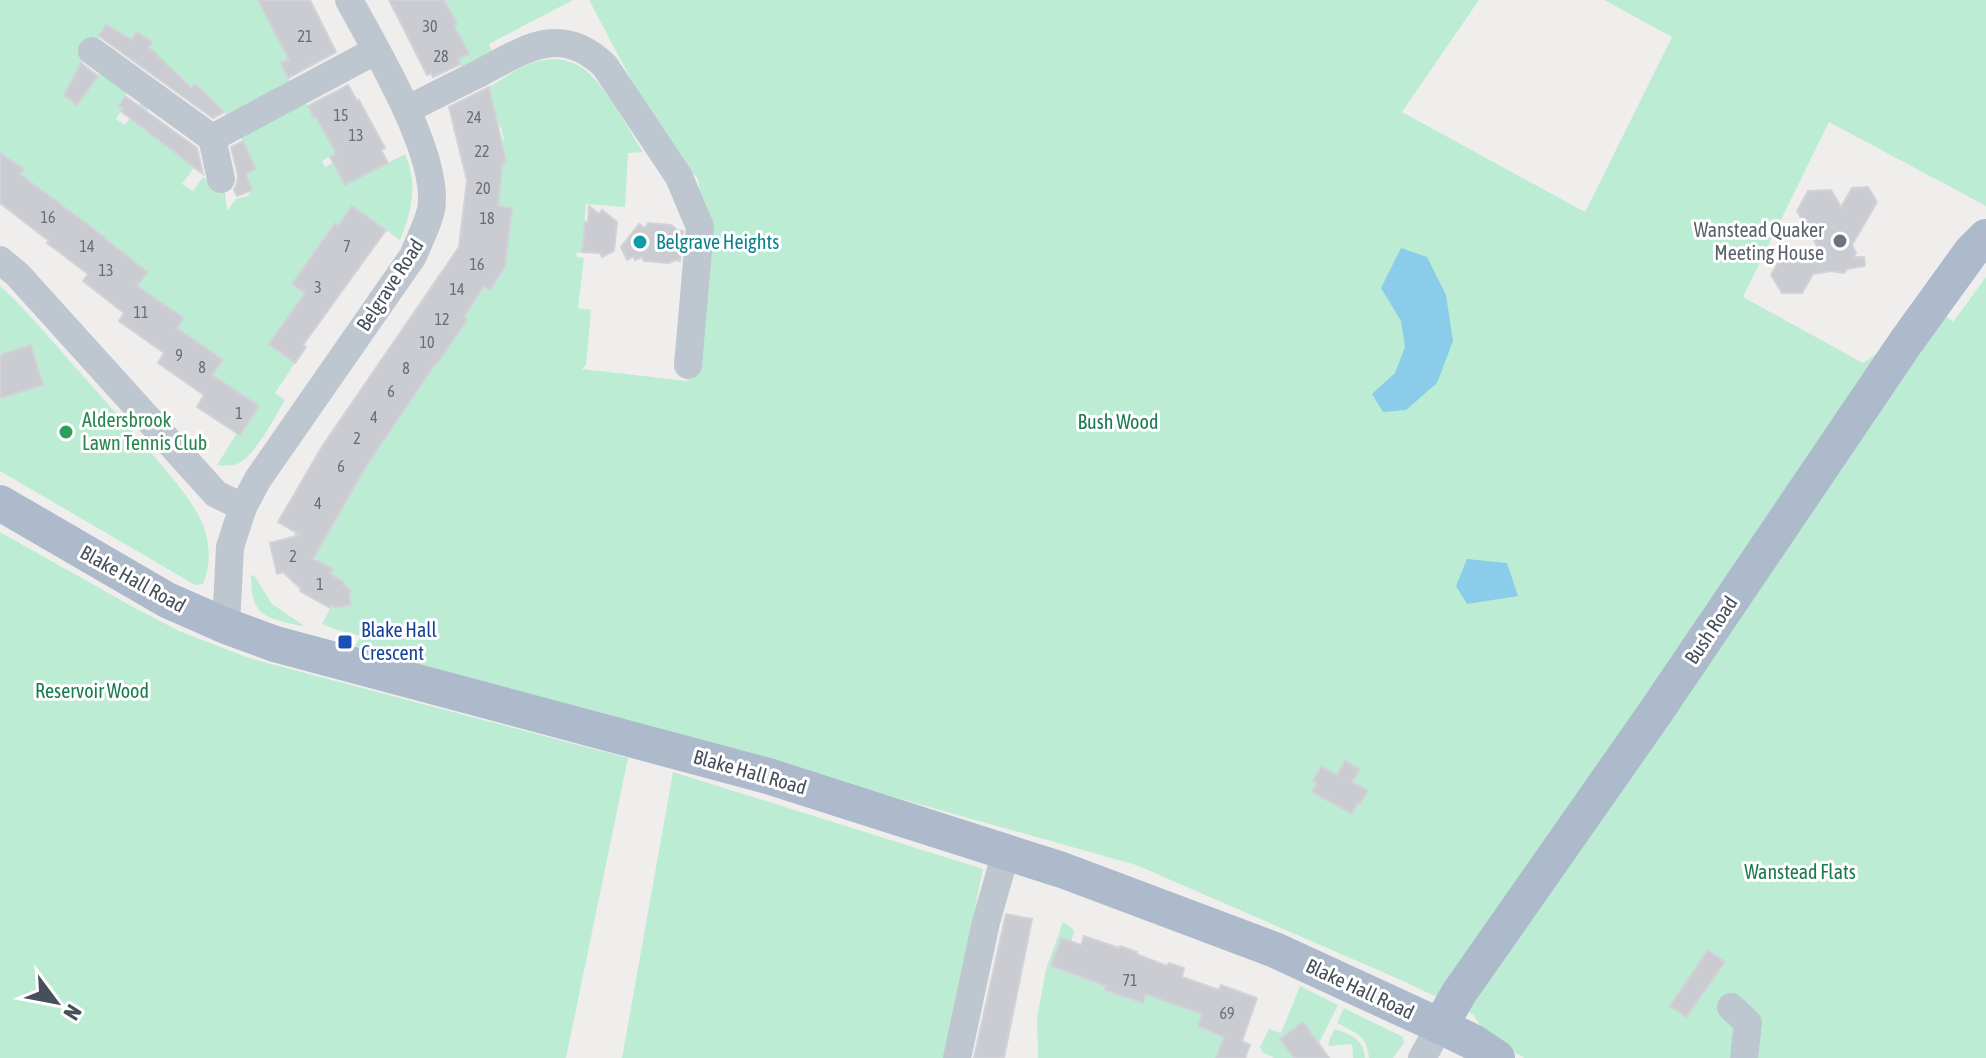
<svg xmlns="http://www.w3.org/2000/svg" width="1986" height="1058" viewBox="0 0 1986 1058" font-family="'Asap Condensed',sans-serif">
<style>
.green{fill:#bcedd4}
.water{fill:#8acce9}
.building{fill:#caccd2;stroke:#d1d3d9;stroke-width:2}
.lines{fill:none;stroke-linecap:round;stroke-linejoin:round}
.minor{stroke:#bec6cf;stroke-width:28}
.major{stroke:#adbacc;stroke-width:36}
.worship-dot{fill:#6b7280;stroke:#fff;stroke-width:3}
.culture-dot{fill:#0f9aa8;stroke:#fff;stroke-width:3}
.leisure-dot{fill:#2e9e5b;stroke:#fff;stroke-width:3}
.transit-dot{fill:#1a4fb4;stroke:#fff;stroke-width:3}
.labels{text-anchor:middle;stroke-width:6;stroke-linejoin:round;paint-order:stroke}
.number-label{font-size:16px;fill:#676e78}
.worship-label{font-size:20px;fill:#5b616d;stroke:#fff;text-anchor:end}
.culture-label{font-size:20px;fill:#0d838f;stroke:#fff;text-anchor:start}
.street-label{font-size:20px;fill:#464f5a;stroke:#fff}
.leisure-label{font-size:20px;fill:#27864d;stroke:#fff;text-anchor:start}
.park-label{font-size:20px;fill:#197a53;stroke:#fff}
.transit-label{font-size:20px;fill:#164399;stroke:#fff;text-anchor:start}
</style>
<rect width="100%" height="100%" fill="#f0eeed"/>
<!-- green -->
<g class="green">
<path d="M0,0H258L290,59L281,64L291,83L232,120L195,85L191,88L164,62L147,51L152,41L137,32L132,40L106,26L96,42L92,41L65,95L77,104L102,70L129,90L119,105L123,108L116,119L125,125L140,103L149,107L139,123L194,168L182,184L193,191L203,177L225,192L227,211L236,199L248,196L252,190L247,174L256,169L237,128L301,94L314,117L319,115L336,153L322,161L325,167L340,159L355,166L339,174L345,185L405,154C418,183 412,212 400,240L352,207L338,226L334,223L321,242L358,269L355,273L318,247L322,305L270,344L295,363L275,393L285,400C275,417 255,456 237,464C230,466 224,466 217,465L237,433L240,435L259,406L212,375L222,360L166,345L184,318L137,286L147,272L112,244L100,260L93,255L106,237L72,212L7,194L23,169L0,162Z"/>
<path d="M426,0H573L489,44L493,53L463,69L458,59L469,53L464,44L444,32L457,24L447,4Z"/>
<path d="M589,0H1479L1402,112L1585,212L1672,37L1604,0H1986V206L1829,122L1743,297L1863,363L1939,310L1953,322L1986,277V1058H1524C1506,1046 1484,1036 1474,1015L1401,980L1136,865L355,646L361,636L340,631L322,624L332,605L340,609L343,605L349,604L350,601L348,596L351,590L343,585L344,582L330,574L332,568L316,560L312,547L296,544L293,537L295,531L322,543L365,467L399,418L401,341L436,365L467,320L432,296L462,304L469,309L484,286L491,290L506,266L492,256L508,241L512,209L498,206L485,167L506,161L501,141L504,139L501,127H499L489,87C503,79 517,68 532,63C547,57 567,58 581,67C602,79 629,130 643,152L628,153L625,207L586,204L582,252L576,253L577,257L584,258L578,308L591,310L586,365L582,369L687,381L696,362L706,229L698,179L664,142Z"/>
<path d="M0,286C20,304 37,324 55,344C79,372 104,399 128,427C151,454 184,487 200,518C210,537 212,565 203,584L196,585L190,582L0,471Z"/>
<path d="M0,532L135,608L179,631L252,659L628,758L566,1058H0Z"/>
<path d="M254,575L272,604L303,625L302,626C266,618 251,617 251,576Z"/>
<path d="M673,772L983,869L945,1058H622Z"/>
<path d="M1063,922L1072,928L1074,932L1071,942L1051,967L1086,979L1112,968L1105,990L1142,1003L1147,990L1159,999L1173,1004L1175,1001L1207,998L1198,1026L1224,1037L1216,1058H1038L1037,1018L1046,969Z"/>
<path d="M1300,986L1338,1005L1319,1043L1303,1023L1280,1039L1294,1058H1274L1262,1052L1260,1047L1269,1029L1281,1033Z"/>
<path d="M1344,1008L1403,1037L1404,1043L1393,1058H1369C1367,1035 1356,1033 1337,1023Z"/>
<path d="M1335,1029C1351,1034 1364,1040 1365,1058H1353L1352,1044L1328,1046L1330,1038Z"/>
</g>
<!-- water -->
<g class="water">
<path d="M1401,248L1427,257L1446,295L1453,341L1437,383L1406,410L1383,412L1372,394L1395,373L1405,347L1401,321L1381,288Z"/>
<path d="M1467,559L1507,563L1518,596L1467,604L1456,586Z"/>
</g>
<!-- building -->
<g class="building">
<path d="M258,0H310L336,52L288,78L281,63L289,60Z"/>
<path d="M389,0H444L457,24L454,26L469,54L458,59L461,64L433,77L431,73L427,75Z"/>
<path d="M106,25L132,40L137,32L152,42L149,47L191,88L195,84L224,112L213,118L99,36Z"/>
<path d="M81,63L98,76L77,105L64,95Z"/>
<path d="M348,85L357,101L359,100L385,148L381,150L388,163L345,185L330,157L336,153L316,117L314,118L308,106Z"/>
<path d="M489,87L506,162H503L498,206L512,208L505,267L490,290L484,286L464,317L467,320L436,365L435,364L367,465L313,559L333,569L330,574L344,582L343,585L351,590L349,594L351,604L338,608L332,605L330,608L300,591L301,589L283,572L277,574L270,543L300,535L278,522L323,445L459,247L467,180L449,107Z"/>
<path d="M125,96L197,148L203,174L121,111L123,108L119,106Z"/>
<path d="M243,141L256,169L246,174L252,190L237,196L234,190L237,183L238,175L231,147Z"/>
<path d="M0,153L24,169L20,174L106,238L105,239L148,272L137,286L184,318L177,328L223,360L212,375L259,406L240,435L197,407L204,395L158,363L164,353L119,321L124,313L83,281L88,274L47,243L49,241L0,203Z"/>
<path d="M1868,187L1877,202L1852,245L1856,253L1854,257H1864L1865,266L1847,269L1844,273L1831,271L1813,274L1802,293H1782L1771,275L1782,255L1823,256L1797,211L1808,191L1831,190L1841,207L1852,188Z"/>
<path d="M352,206L386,230L303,345L306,347L295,363L269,344L305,293L292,284L335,223L338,226Z"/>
<path d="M589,206L599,214L602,210L617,222L614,251L602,257L600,253L582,252L585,222H588Z"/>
<path d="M648,223L671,225L678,231H683L680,261L676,260L669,263L644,261L642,257L635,260L634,256L627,260L621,247L639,224L645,228Z"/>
<path d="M31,345L43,385L0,398V355Z"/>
<path d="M1345,761L1360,769L1352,782L1368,790L1360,804L1358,803L1352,814L1312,792L1317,783L1313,781L1321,766L1337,775Z"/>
<path d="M1006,914L1032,919L1004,1058H974Z"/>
<path d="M1084,936L1119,948L1120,946L1137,952L1136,954L1167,966L1169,963L1184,968L1182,977L1219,990L1221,985L1257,998L1242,1041L1250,1045L1245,1058H1216L1224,1037L1198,1026L1202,1014L1146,994L1143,1003L1105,990L1106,986L1051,966L1061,938L1081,945Z"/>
<path d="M1708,950L1725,962L1686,1017L1670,1006Z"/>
<path d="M1303,1022L1329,1058H1294L1280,1039Z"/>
</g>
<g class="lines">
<!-- minor -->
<g class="minor">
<path d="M92,51L212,138L221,179"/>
<path d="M407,110C431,97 456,85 480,73C525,49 561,23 605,66L679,177L700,227L688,365"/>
<path d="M212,138L375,51"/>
<path d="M0,260L17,274L216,494L243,507L230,547L226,626"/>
<path d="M243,507L258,479L413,256C419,241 427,226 431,210C441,156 375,49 349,0"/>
<path d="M1731,1007L1748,1023L1744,1058"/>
<path d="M957,1058L986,922L1006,852"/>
<path d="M1422,1058L1440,1026"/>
</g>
<!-- major -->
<g class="major">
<path d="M0,503L167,600L226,626L275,644L768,776L1062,870L1275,950L1440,1026L1473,1042L1497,1058"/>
<path d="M1440,1026L1459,993L1657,710L1906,342L1971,252L1986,237"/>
</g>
</g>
<!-- markers -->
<circle class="worship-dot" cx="1840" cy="241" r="8"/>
<circle class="culture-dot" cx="640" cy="242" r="8"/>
<circle class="leisure-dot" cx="66" cy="432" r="8"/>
<rect class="transit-dot" x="337" y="634" width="16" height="16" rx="4"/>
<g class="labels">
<!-- number labels -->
<g class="number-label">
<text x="430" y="32">30</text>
<text x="305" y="42">21</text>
<text x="441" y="62">28</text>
<text x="341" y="121">15</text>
<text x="474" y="123">24</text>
<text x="356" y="141">13</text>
<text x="482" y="157">22</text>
<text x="483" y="194">20</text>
<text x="48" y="223">16</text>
<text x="487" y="224">18</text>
<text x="87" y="252">14</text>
<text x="347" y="252">7</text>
<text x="477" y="270">16</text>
<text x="106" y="276">13</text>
<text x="318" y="293">3</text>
<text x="457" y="295">14</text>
<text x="141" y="318">11</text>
<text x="442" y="325">12</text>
<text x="427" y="348">10</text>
<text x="179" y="361">9</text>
<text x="202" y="373">8</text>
<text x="406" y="374">8</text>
<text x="391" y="397">6</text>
<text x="239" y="419">1</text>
<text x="374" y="423">4</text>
<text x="357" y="444">2</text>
<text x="341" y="472">6</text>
<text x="318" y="509">4</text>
<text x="293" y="562">2</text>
<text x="320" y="590">1</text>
<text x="1130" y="986">71</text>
<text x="1227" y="1019">69</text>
</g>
<!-- worship labels -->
<g class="worship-label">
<text x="1824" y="237">Wanstead Quaker<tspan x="1824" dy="23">Meeting House</tspan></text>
</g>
<!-- culture labels -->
<g class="culture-label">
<text x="656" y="249">Belgrave Heights</text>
</g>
<!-- street labels -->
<g class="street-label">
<text transform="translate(390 285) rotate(-57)" y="7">Belgrave Road</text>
<text transform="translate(133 579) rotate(29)" y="7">Blake Hall Road</text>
<text transform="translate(1711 630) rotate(-56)" y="7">Bush Road</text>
<text transform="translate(750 772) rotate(16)" y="7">Blake Hall Road</text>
<text transform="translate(1360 989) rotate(25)" y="7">Blake Hall Road</text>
</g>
<!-- leisure labels -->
<g class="leisure-label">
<text x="82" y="427">Aldersbrook<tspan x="82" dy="23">Lawn Tennis Club</tspan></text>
</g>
<!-- park labels -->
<g class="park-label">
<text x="1118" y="429">Bush Wood</text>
<text x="92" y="698">Reservoir Wood</text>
<text x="1800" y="879">Wanstead Flats</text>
</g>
<!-- transit labels -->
<g class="transit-label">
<text x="361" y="637">Blake Hall<tspan x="361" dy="23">Crescent</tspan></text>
</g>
</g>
<!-- north arrow -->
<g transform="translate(56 1002) rotate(122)" stroke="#ffffff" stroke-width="6" paint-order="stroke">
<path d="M0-6L14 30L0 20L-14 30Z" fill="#464f5a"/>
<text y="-12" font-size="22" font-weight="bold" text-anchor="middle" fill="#464f5a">N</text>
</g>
</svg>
